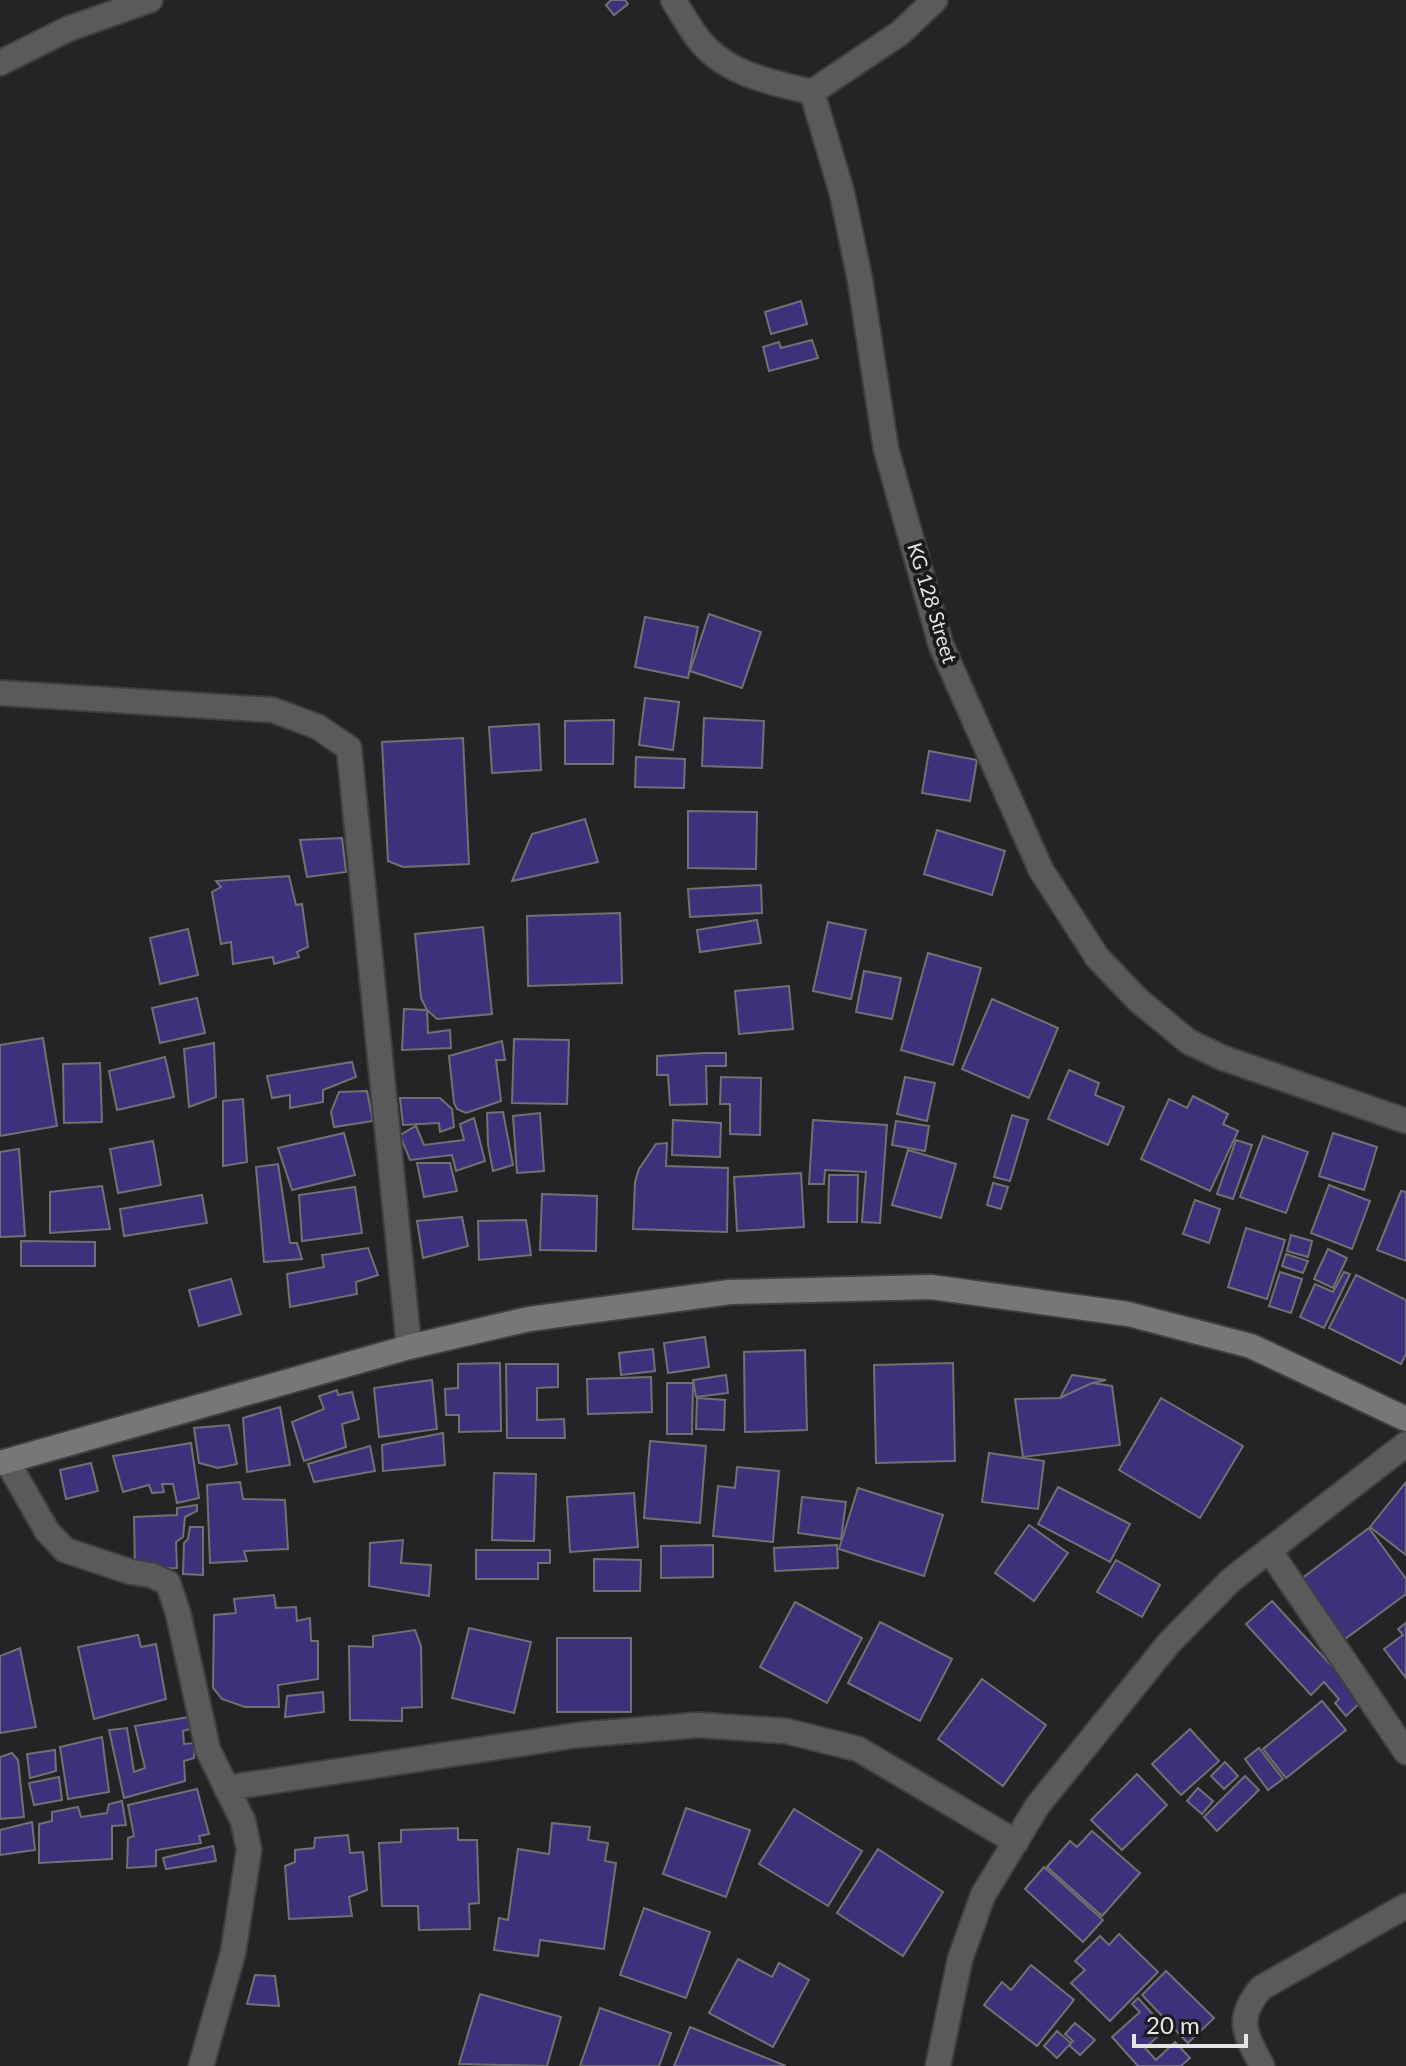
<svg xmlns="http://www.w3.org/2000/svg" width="1406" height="2066" viewBox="0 0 1406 2066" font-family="Lato,sans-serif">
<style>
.building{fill:#3e307a;stroke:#717174;stroke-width:2}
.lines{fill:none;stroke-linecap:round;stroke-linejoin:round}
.street-casing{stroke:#3f3f41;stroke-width:28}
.secondary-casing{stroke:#3f3f41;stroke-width:28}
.street{stroke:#5b5959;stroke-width:24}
.secondary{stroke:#797776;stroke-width:24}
.labels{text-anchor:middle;stroke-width:8;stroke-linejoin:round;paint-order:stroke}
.street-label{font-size:20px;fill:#e4e4e6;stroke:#1b1b1d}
</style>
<rect width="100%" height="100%" fill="#242426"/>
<!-- building -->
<g class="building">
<path d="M611,0H625L628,4L614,15L606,5Z"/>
<path d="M801,301L807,324L771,334L765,312Z"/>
<path d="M812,340L818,358L769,371L763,347L779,342L781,348Z"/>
<path d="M709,614L761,632L742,688L690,671Z"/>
<path d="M645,617L698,627L688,678L635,667Z"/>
<path d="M645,698L679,702L673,750L639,745Z"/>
<path d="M704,718L764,721L762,768L702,766Z"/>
<path d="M614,720L613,764H565V721Z"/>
<path d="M539,724L541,770L492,773L489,727Z"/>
<path d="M463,738L469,864L403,867L388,861L382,742Z"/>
<path d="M929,751L977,760L970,801L922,793Z"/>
<path d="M636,757L685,759L684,788L635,787Z"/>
<path d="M688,811L757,812L756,869L688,868Z"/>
<path d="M585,819L598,862L512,881L532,834Z"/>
<path d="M937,830L1005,851L992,895L924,874Z"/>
<path d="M342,838L346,872L307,877L300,840Z"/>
<path d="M289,876L296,905L302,904L308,947L297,952L299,957L274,964L273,957L233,964L231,942L221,944L212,892L221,887L216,881Z"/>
<path d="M761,885L762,913L690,917L688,889Z"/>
<path d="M620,913L622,983L528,986L527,916Z"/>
<path d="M757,920L761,943L700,952L697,930Z"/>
<path d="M828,922L866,930L851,999L813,991Z"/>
<path d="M483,927L492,1014L437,1019L427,1010L421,998L415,934Z"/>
<path d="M188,929L198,975L160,984L150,938Z"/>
<path d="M928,953L981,968L953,1065L901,1050Z"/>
<path d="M864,971L901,978L892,1019L856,1012Z"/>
<path d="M789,986L793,1029L739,1034L735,991Z"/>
<path d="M197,998L205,1033L160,1043L152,1008Z"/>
<path d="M992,999L1058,1028L1029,1098L962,1069Z"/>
<path d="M404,1009L427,1010L428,1033L450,1030L451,1048L402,1050Z"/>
<path d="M43,1038L57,1126L0,1136V1045Z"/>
<path d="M514,1039L569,1040L567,1104L512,1103Z"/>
<path d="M502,1041L505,1060H496L501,1101L466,1113L457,1109L454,1103L449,1056Z"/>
<path d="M214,1043L216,1097L189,1107L184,1049Z"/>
<path d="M705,1053H726V1066H706L707,1104L670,1105L668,1075H657V1056Z"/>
<path d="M165,1057L174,1097L117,1110L109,1071Z"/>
<path d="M352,1062L356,1077L323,1090V1102L290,1108V1095L272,1098L267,1076Z"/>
<path d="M100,1063L102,1122L64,1123L63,1064Z"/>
<path d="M1069,1070L1099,1083L1095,1095L1124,1107L1108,1145L1048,1119Z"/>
<path d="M721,1077L761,1078L760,1135L730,1134V1104H720Z"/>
<path d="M905,1077L935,1083L927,1121L897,1114Z"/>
<path d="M367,1091L373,1121L334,1127L331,1112L339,1092Z"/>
<path d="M1193,1096L1228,1114L1223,1124L1238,1131L1210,1191L1141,1159L1169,1099L1187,1108Z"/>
<path d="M400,1098H440L452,1109L454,1127L440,1132L439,1123L403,1125Z"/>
<path d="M243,1099L247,1162L223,1166V1101Z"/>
<path d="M503,1112L513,1165L493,1171L488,1145L487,1113Z"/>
<path d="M540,1113L544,1171L517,1173L513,1116Z"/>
<path d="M1012,1115L1028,1120L1010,1181L994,1177Z"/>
<path d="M474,1118L485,1161L456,1171L452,1155L410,1160L400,1135L416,1126L424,1145L464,1140L460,1124Z"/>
<path d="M673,1120L721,1123L720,1157L672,1155Z"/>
<path d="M813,1120L887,1125L880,1223L862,1222L866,1172L825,1170L824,1184H809Z"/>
<path d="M896,1121L929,1126L925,1151L892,1145Z"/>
<path d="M344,1133L355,1175L292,1190L278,1148Z"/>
<path d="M1333,1133L1377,1147L1364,1190L1319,1176Z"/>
<path d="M1263,1136L1308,1152L1286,1213L1240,1197Z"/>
<path d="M1236,1140L1252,1145L1233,1199L1217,1194Z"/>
<path d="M153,1141L161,1185L118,1193L110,1149Z"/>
<path d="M667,1143L666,1166L728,1168L727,1232L633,1229L635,1182L639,1169L656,1144Z"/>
<path d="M19,1149L25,1236L0,1237V1152Z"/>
<path d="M908,1150L956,1164L941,1218L892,1205Z"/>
<path d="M417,1163H450L457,1191L424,1197Z"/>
<path d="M278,1164L290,1243H297L302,1259L264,1262L256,1167Z"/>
<path d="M801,1173L804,1227L737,1231L734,1177Z"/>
<path d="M829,1175H858L857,1222H828Z"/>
<path d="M993,1183L1008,1187L1001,1209L987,1205Z"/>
<path d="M1329,1185L1370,1201L1352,1249L1311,1233Z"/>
<path d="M102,1186L110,1229L50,1233V1192Z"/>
<path d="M355,1187L362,1233L302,1241L299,1195Z"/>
<path d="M1401,1191L1406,1192V1261L1377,1250Z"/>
<path d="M542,1194L597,1196L596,1251L540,1250Z"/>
<path d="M202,1195L207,1223L124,1236L120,1209Z"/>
<path d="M1195,1200L1220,1209L1209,1243L1183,1234Z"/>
<path d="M462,1217L468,1246L423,1258L417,1221Z"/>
<path d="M526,1220L531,1255L479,1260L478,1221Z"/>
<path d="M1246,1228L1285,1240L1267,1299L1228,1287Z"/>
<path d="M1291,1235L1312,1241L1308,1257L1287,1251Z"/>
<path d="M21,1241L95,1242V1266H21Z"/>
<path d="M368,1248L378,1275L356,1282L357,1294L290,1307L287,1274L324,1267L322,1255Z"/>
<path d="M1328,1249L1347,1258L1333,1288L1314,1279Z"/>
<path d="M1286,1254L1308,1261L1303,1273L1282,1266Z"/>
<path d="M1280,1272L1302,1279L1291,1313L1269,1306Z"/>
<path d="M1344,1272L1350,1274L1324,1328L1300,1317L1315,1284L1333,1292Z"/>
<path d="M1356,1275L1406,1300V1354L1401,1364L1329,1328Z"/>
<path d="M231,1279L241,1314L199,1326L189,1290Z"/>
<path d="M705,1337L709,1367L668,1373L664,1343Z"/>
<path d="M653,1349L655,1371L621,1375L619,1353Z"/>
<path d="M805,1350L807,1430L745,1432L744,1352Z"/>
<path d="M500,1363L501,1431L459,1432V1415H446L445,1389L458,1388V1364Z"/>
<path d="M953,1363L955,1461L876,1463L874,1365Z"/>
<path d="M506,1364H558V1387L537,1388V1420L564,1419L565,1438H507Z"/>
<path d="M726,1375L728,1393L696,1397L693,1380Z"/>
<path d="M1072,1375L1106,1380L1092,1383L1060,1398Z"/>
<path d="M651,1377L652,1412L588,1414L587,1379Z"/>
<path d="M432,1380L437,1429L379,1437L374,1388Z"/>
<path d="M667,1383H693L692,1434H667Z"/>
<path d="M1092,1383L1112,1386L1120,1445L1023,1457L1015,1399L1060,1398Z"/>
<path d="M337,1390L338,1395L352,1392L359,1419L342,1424L346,1447L304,1461L292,1422L324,1409L319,1396Z"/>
<path d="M697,1398L725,1400L724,1430L696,1429Z"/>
<path d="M1161,1398L1243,1446L1200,1518L1119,1470Z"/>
<path d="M280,1407L290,1465L247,1472L243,1418Z"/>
<path d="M229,1425L237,1464L218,1468L199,1463L194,1428Z"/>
<path d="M443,1433L445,1465L383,1471L382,1445Z"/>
<path d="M650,1441L706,1446L700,1523L644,1518Z"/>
<path d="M191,1443L199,1498L177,1503L173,1484H162L164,1492L152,1493L149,1485L123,1492L113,1456Z"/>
<path d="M370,1446L375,1471L314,1482L308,1464Z"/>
<path d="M989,1453L1044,1461L1038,1509L982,1502Z"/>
<path d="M91,1463L98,1491L66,1499L60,1470Z"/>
<path d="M737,1467L779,1471L773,1542L713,1536L718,1486L735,1488Z"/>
<path d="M494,1473L536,1474L534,1541L492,1540Z"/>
<path d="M240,1482L243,1499L285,1500L288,1549L244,1551L247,1561L210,1563L207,1485Z"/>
<path d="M1406,1482V1555L1370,1527Z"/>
<path d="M1058,1487L1130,1524L1110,1562L1038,1524Z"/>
<path d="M858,1488L943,1515L924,1576L839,1549Z"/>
<path d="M634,1493L638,1547L570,1552L567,1497Z"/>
<path d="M802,1497L846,1502L841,1539L798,1533Z"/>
<path d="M197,1505V1511L185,1517L183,1537L176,1542L177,1568L135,1569L134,1517L177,1515V1508Z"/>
<path d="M1029,1525L1068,1553L1034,1601L995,1573Z"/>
<path d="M190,1527H203V1575L183,1574L184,1543L188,1539Z"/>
<path d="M1369,1528L1406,1579V1594L1345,1639L1301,1579Z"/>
<path d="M403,1540L401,1563L431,1565L429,1596L369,1586L370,1543Z"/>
<path d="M713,1545V1577L661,1578V1546Z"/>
<path d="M837,1545L838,1568L775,1571L774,1548Z"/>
<path d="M476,1550H550V1563H538V1579H476Z"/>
<path d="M594,1559L641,1560L640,1591H594Z"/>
<path d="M1116,1560L1160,1585L1142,1617L1097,1592Z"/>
<path d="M274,1595L276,1608L296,1607L297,1621L310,1618L311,1641H318V1679L278,1685L279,1707H245L222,1699L213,1688L214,1615L236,1613L234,1599Z"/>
<path d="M1272,1601L1363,1700L1346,1716L1335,1703L1339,1699L1324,1682L1311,1695L1246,1624Z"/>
<path d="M795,1602L862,1638L827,1703L760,1667Z"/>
<path d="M880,1622L952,1659L920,1721L848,1683Z"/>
<path d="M1406,1623V1678L1384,1649L1403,1635L1398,1629Z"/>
<path d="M469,1628L531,1642L514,1713L452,1698Z"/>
<path d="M415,1630L421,1646L422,1707L402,1708V1721L350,1720L349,1646L373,1647V1636Z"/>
<path d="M138,1635L141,1647L156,1644L166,1699L94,1719L78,1647Z"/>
<rect x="557" y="1638" width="74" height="74"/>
<path d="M20,1648L36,1727L0,1733V1656Z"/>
<path d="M982,1679L1046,1725L1003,1786L938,1739Z"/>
<path d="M323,1692L324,1712L285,1717L287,1696Z"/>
<path d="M1322,1701L1346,1730L1286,1778L1263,1749Z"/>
<path d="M189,1717L190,1729L183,1731L184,1744L195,1743L194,1758L184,1761L185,1781L124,1798L109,1730L127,1728L134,1772L145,1768L135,1726Z"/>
<path d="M1190,1729L1219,1761L1181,1795L1152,1764Z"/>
<path d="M102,1737L109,1792L68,1799L60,1747Z"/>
<path d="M1259,1748L1283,1779L1268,1790L1245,1759Z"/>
<path d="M55,1750L56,1771L30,1778L27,1754Z"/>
<path d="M12,1753L18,1760L24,1817L0,1819V1757Z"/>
<path d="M1225,1762L1238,1776L1224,1789L1211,1776Z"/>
<path d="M1137,1774L1167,1805L1122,1850L1091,1820Z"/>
<path d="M1245,1776L1259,1790L1217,1831L1204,1817Z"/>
<path d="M59,1777L62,1800L34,1805L29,1783Z"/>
<path d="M1198,1788L1213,1801L1202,1814L1187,1801Z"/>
<path d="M197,1789L209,1834L199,1836L201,1843L156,1850V1866L127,1868L128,1838L134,1836L128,1805Z"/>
<path d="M122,1801L126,1825L112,1826V1859L39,1863V1824L52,1821V1812L78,1807L81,1817L107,1813L109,1804Z"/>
<path d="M686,1808L750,1830L726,1897L663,1874Z"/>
<path d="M794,1809L862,1851L828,1906L759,1864Z"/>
<path d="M32,1822L35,1850L0,1855V1830Z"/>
<path d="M552,1823L590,1827L588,1840L608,1843L605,1861L616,1863L604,1949L540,1940L538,1956L494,1950L499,1918L508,1920L518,1849L549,1854Z"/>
<path d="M458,1828V1840H477L479,1903L469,1904L470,1929L419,1930L418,1906H382L379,1843L401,1842V1830Z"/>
<path d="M1092,1831L1140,1873L1102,1916L1047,1867L1070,1841L1077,1847Z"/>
<path d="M348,1835L350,1853L363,1852L367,1890L349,1897L352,1916L289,1919L285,1866L295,1862V1850L314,1848L315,1838Z"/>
<path d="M213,1846L216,1861L166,1869L163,1858Z"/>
<path d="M878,1849L943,1892L903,1956L837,1913Z"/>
<path d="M1044,1867L1103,1920L1083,1942L1025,1889Z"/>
<path d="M644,1908L710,1932L686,1998L620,1975Z"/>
<path d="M1119,1934L1158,1972L1110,2021L1071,1983L1085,1970L1075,1961L1100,1936L1109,1945Z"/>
<path d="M738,1959L772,1977L779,1963L809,1980L773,2047L709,2013Z"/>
<path d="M1031,1965L1074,2000L1037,2046L984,2005L1002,1982L1011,1990Z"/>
<path d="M1166,1971L1214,2018L1188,2043L1142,1995Z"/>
<path d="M255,1975L275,1976L279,2006L247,2004Z"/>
<path d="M480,1994L561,2017L547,2066L459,2064Z"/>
<path d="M1138,1998L1166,2029L1145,2048L1156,2060L1175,2042L1190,2058L1181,2066H1138L1112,2037L1140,2012L1132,2004Z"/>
<path d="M600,2008L671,2033L659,2066H580Z"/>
<path d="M1075,2023L1095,2040L1080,2055L1069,2045L1073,2041L1065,2034Z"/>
<path d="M690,2027L786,2066H674Z"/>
<path d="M1057,2031L1071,2043L1057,2058L1044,2046Z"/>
</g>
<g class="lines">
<defs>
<g id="street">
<path d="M673,0C681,12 688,25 697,37C724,74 770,82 812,92"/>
<path d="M0,63L68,29L150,0"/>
<path d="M812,92L842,193L860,280L886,449L941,645L1041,870L1097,957L1138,1000L1189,1042L1223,1058L1406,1121"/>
<path d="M812,92L900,33L935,0"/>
<path d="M0,693L273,710L318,727L349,748L409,1347"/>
<path d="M7,1461L47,1531L65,1550L131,1572L151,1575L168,1583L178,1613L208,1750L243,1821L249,1850L233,1953L201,2066"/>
<path d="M1269,1550L1406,1752"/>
<path d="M226,1788L578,1735L698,1725L786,1731L858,1749L1016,1842"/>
<path d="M938,2066L960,1959L983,1895L1038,1805L1169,1643L1231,1580L1406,1444"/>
<path d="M1262,2066C1245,2033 1235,2019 1261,1988L1406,1906"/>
</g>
<path id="secondary" d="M0,1463L409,1347L529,1319L730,1292L931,1287L1128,1314L1251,1346L1406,1419"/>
</defs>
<!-- street casing -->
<use href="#street" class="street-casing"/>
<!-- secondary casing -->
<use href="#secondary" class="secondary-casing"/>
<!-- street -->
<use href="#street" class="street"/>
<!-- secondary -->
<use href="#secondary" class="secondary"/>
</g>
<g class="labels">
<!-- street labels -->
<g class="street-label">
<text transform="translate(932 603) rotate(73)" y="7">KG 128 Street</text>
</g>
</g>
<!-- scale -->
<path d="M1134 2034v12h112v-12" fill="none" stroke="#e4e4e6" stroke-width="4"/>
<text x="1146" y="2034" font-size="24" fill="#e4e4e6" stroke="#1b1b1d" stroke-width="6" paint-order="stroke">20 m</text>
</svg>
